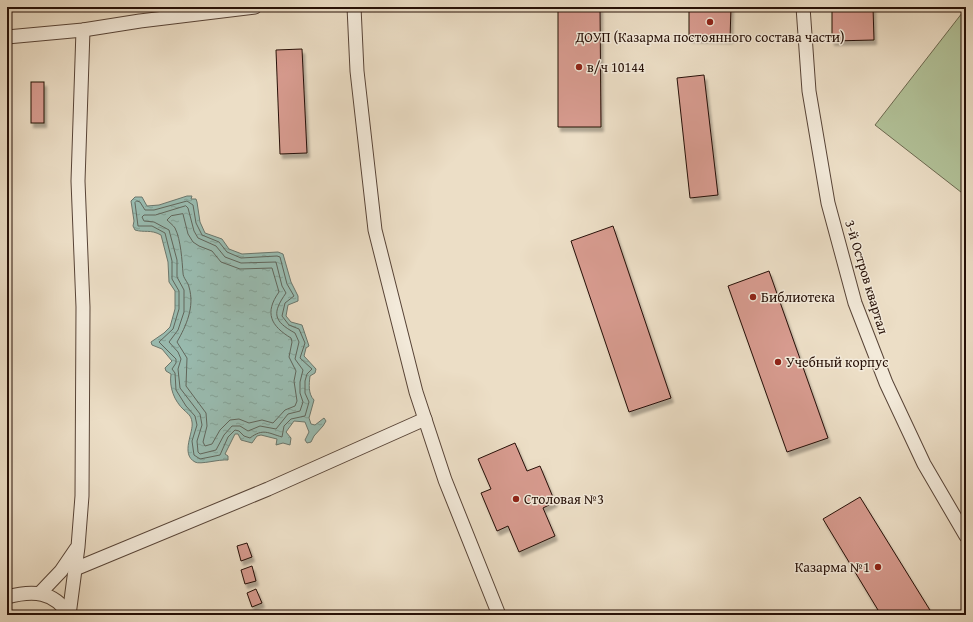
<svg xmlns="http://www.w3.org/2000/svg" width="973" height="622" viewBox="0 0 973 622" font-family="'Gentium Book Plus',serif">
<style>
.green{fill:#b2c299;stroke:#6c6950}
.water{fill:url(#water-ripples);stroke:#6b776d}
.lines{fill:none;stroke-linecap:round;stroke-linejoin:round}
.shore{stroke:#60665c;stroke-width:1}
.building{fill:#d79b8f;stroke:#261007;filter:url(#shadow)}
.street-casing{stroke:#584437;stroke-width:15}
.street{stroke:#f3eada;stroke-width:13}
.poi-dot{fill:#8f2418;stroke:#f3eada;stroke-width:1.5}
.labels{text-anchor:middle;stroke-width:3;stroke-linejoin:round;paint-order:stroke}
.poi-label{font-size:14px;fill:#261007;stroke:#f3eada;text-anchor:start}
.street-label{font-size:14px;fill:#261007;stroke:#f3eada}
</style>
<defs>
<pattern id="water-ripples" width="26" height="14" patternUnits="userSpaceOnUse"><rect width="26" height="14" fill="#99bcb1"/><path d="M2 4q2-2 4 0t4 0M15 11q2-2 4 0t4 0" fill="none" stroke="#84a197"/></pattern>
<filter id="shadow"><feDropShadow dx="2.5" dy="4.5" stdDeviation="1" flood-color="#0004"/></filter>
</defs>
<rect width="100%" height="100%" fill="#ecdec6"/>
<filter id="stains"><feTurbulence type="fractalNoise" baseFrequency=".005" numOctaves="4"/><feColorMatrix values="0 0 0 0 .2 0 0 0 0 .09 0 0 0 0 .02 0 0 0 .5 -.17"/></filter>
<radialGradient id="worn" r=".72"><stop offset=".6" stop-color="#630" stop-opacity="0"/><stop offset="1" stop-color="#630" stop-opacity=".3"/></radialGradient>
<!-- green -->
<path class="green" d="M966,8V196L875,125Z"/>
<!-- water -->
<path class="water" d="M187,196H192L191,199H196L197,202L200,222L205,233L222,239L229,249L242,254L278,252L283,254L291,282L298,296V301L288,305L286,316L291,322L302,325L309,346L306,348L304,356L316,369L315,373L310,376C309,384 308,394 314,400L309,418L311,424L315,425L324,418L326,421L323,426L314,436L311,442L307,443L305,440L309,432L305,422L294,421L286,432L291,438L290,445L283,443L276,445L277,439L261,435L257,436L252,443L241,440L238,434H235L225,454L228,456V460C219,459 200,465 195,462C180,454 194,432 192,422C191,415 188,414 184,410C174,401 169,387 171,374L166,371L165,368L172,361L162,349L152,345L151,342L164,333L170,327L175,309V291L169,282L168,262L161,235C150,229 145,233 135,230L133,226L134,221L131,201L135,197H142L147,206L159,205Z"/>
<g class="lines">
<!-- shore -->
<g class="shore">
<path d="M137,201L140,202L145,210H154L187,201L193,205L196,223L202,235L219,242L227,252L241,258L277,256L280,257L287,284L294,296L285,303L282,316L289,325L299,329L305,343L300,358L312,369L307,374L305,381V393L309,402L305,416L291,419L284,426L282,437C268,433 263,428 250,438L244,436L239,431L235,430L228,437L220,455L200,459L194,455L192,441L197,425L195,416L186,406L176,390L175,373L172,369L176,363V359L159,342L173,329L179,309V291L172,279V261L165,233L152,226H138L135,203Z"/>
<path d="M186,206L188,208L194,231L198,238L216,246L225,257L241,263L276,262L282,286L286,293C272,313 273,321 295,333L299,342L295,359L303,370L300,382V393L303,402L300,411L288,414L276,429L260,426L248,431L240,426H232L224,435L216,450L200,454L198,452L197,441L202,425L200,414L180,388L178,369L181,359L178,352L169,342L178,330L184,312V290L177,277V260L169,230L154,222L144,221L142,217L144,215H155Z"/>
<path d="M183,214L188,234L193,242L199,246L212,251L221,262L240,269L272,268L279,292C264,313 271,326 291,338L292,342L289,357L296,371L294,381L297,401L295,406L285,410L273,423L262,420L249,423L239,419L230,420L220,430L212,444L205,446L203,442L207,426L206,413L186,386L187,358L177,342C186,326 195,307 189,287C188,282 183,278 183,273C182,261 181,240 175,228C173,225 169,222 167,220L171,216Z"/>
</g>
</g>
<!-- building -->
<g class="building">
<path d="M558,7H600L601,127H558Z"/>
<path d="M689,7H731L730,39L689,38Z"/>
<path d="M832,7H873L874,40L832,41Z"/>
<path d="M302,49L307,153L280,154L276,50Z"/>
<path d="M704,75L718,195L690,198L677,78Z"/>
<rect x="31" y="82" width="13" height="41"/>
<path d="M613,226L671,398L629,412L571,241Z"/>
<path d="M769,271L828,438L787,452L728,286Z"/>
<path d="M515,443L527,471L540,466L555,502L543,508L555,536L519,552L508,526L497,531L481,493L491,489L478,459Z"/>
<path d="M860,497L933,615H881L823,519Z"/>
<path d="M247,543L252,557L241,561L237,546Z"/>
<path d="M252,566L256,581L245,584L241,570Z"/>
<path d="M256,589L262,603L252,607L247,593Z"/>
</g>
<g class="lines">
<defs>
<g id="street">
<path d="M354,7L357,71L375,230L416,392L445,480L499,615"/>
<path d="M803,7L809,91L828,203L855,303L886,383L924,464L966,536"/>
<path d="M7,37L83,30L140,21L255,7"/>
<path d="M75,569L268,489L425,419"/>
<path d="M41,592L61,571L76,549"/>
<path d="M7,597C33,590 54,591 69,615"/>
<path d="M69,615L78,547L82,496L83,307L78,181L83,30"/>
</g>
</defs>
<!-- street casing -->
<use href="#street" class="street-casing"/>
<!-- street -->
<use href="#street" class="street"/>
</g>
<!-- markers -->
<g class="poi-dot">
<circle cx="710" cy="22" r="4"/>
<circle cx="579" cy="67" r="4"/>
<circle cx="753" cy="297" r="4"/>
<circle cx="778" cy="362" r="4"/>
<circle cx="516" cy="499" r="4"/>
<circle cx="878" cy="567" r="4"/>
</g>
<g class="labels">
<!-- poi labels -->
<g class="poi-label">
<text x="710" y="42" text-anchor="middle">ДОУП (Казарма постоянного состава части)</text>
<text x="587" y="72">в/ч 10144</text>
<text x="761" y="302">Библиотека</text>
<text x="786" y="367">Учебный корпус</text>
<text x="524" y="504">Столовая №3</text>
<text x="870" y="572" text-anchor="end">Казарма №1</text>
</g>
<!-- street labels -->
<g class="street-label">
<text transform="translate(867 277) rotate(73)" y="5">3-й Остров квартал</text>
</g>
</g>
<!-- margin -->
<rect width="973" height="622" fill="none" stroke="#ecdec6" stroke-width="24"/>
<rect x="8" y="8" width="957" height="606" fill="none" stroke="#261007" stroke-width="2"/>
<rect x="12" y="12" width="949" height="598" fill="none" stroke="#261007"/>
<rect width="100%" height="100%" filter="url(#stains)"/>
<rect width="100%" height="100%" fill="url(#worn)"/>
</svg>
